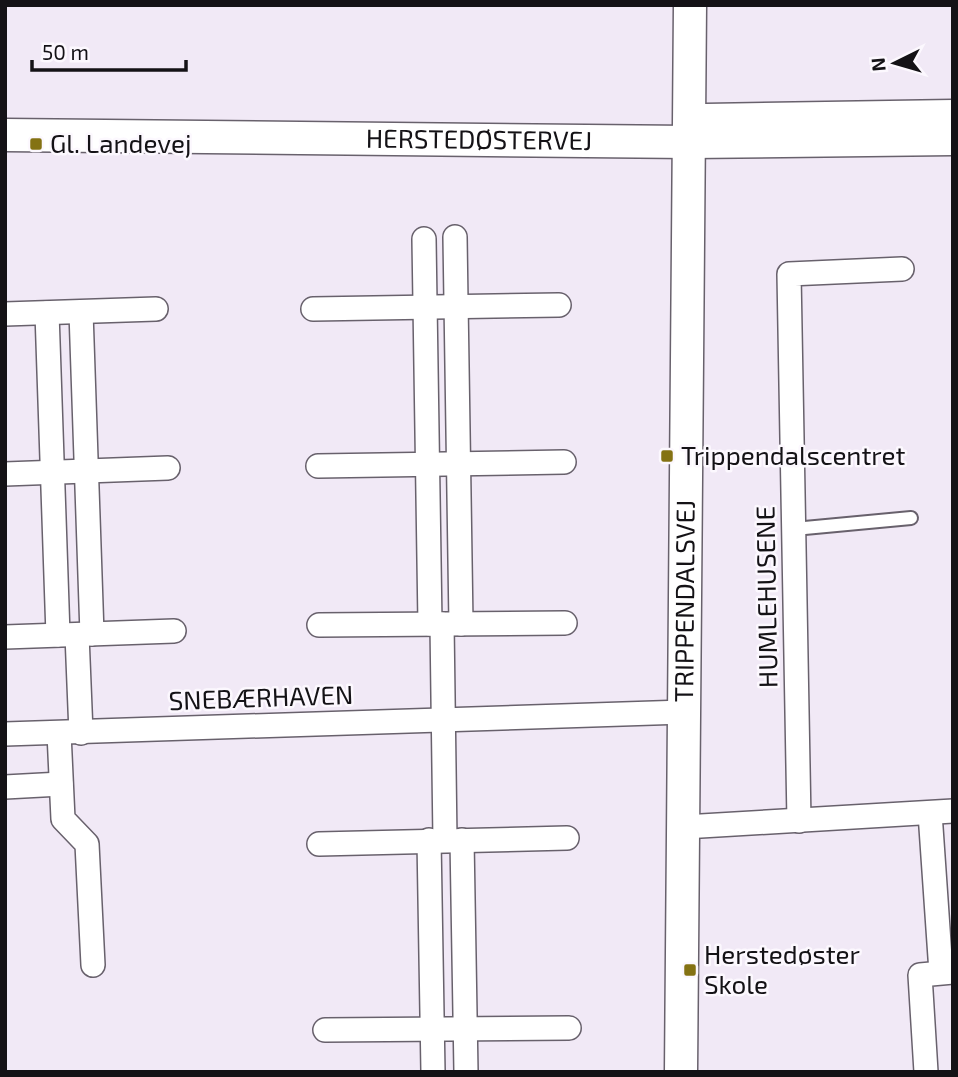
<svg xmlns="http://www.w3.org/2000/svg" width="958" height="1077" viewBox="0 0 958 1077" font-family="'Exo 2',sans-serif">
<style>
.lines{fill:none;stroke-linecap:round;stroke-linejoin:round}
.lane-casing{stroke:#68616c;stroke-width:16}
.street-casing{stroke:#68616c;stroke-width:26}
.secondary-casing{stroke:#68616c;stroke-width:35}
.lane{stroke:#fff;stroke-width:12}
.street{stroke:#fff;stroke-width:23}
.secondary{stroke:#fff;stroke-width:32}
.poi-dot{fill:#847213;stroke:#fcf8fe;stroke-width:2.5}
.labels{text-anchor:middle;stroke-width:5;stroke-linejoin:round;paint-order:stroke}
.street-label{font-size:26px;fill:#141216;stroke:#fcf8fe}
.poi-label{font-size:26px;fill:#141216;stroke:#fcf8fe;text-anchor:start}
</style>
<rect width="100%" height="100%" fill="#f1e9f6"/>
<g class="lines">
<defs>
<path id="lane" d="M794,529L911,518"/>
<g id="street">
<path d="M455,237L461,624"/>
<path d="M424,239L430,624"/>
<path d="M313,309L559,305"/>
<path d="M81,312L92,634"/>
<path d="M47,313L58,635"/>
<path d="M5,314L156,309"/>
<path d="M318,466L564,462"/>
<path d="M5,474L168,468"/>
<path d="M442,624L445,840"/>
<path d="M319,625L565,623"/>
<path d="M77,635L81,733"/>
<path d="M5,637L174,631"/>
<path d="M59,733L63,819L87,844L93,965"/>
<path d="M5,734L684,712"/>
<path d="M5,787L61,784"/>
<path d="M930,813L941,972"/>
<path d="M799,821L789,274L902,269"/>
<path d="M684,827L953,811"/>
<path d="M429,840L433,1072"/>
<path d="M462,840L466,1072"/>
<path d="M319,844L567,838"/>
<path d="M325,1030L569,1028"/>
<path d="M926,1072L920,975L953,972"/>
</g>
<g id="secondary">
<path d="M706,120L953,116"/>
<path id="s1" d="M5,135L690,142L953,139"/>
<path id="s2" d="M681,1072L690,5"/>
</g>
</defs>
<!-- lane casing -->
<use href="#lane" class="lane-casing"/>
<!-- street casing -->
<use href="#street" class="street-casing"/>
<!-- secondary casing -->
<use href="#secondary" class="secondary-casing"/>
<!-- lane -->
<use href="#lane" class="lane"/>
<!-- street -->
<use href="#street" class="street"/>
<!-- secondary -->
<use href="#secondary" class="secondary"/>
</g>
<!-- markers -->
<g class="poi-dot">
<rect x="29" y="137" width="14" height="14" rx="3.5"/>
<rect x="660" y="449" width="14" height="14" rx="3.5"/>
<rect x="683" y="963" width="14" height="14" rx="3.5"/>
</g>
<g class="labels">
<!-- street labels -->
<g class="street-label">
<text dy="9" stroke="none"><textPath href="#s1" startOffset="474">HERSTEDØSTERVEJ</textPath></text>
<text transform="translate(767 597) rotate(-91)" y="9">HUMLEHUSENE</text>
<text dy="9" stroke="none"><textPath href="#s2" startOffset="471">TRIPPENDALSVEJ</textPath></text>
<text transform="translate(261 698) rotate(-2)" y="9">SNEBÆRHAVEN</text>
</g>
<!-- poi labels -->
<g class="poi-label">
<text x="50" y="153">Gl. Landevej</text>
<text x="681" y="465">Trippendalscentret</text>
<text x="704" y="964">Herstedøster<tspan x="704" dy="30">Skole</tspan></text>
</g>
</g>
<!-- border -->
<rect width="958" height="1077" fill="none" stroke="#141216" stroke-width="14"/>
<!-- north arrow -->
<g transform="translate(895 63) rotate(265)" stroke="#fcf8fe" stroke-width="5" paint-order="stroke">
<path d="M0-5L12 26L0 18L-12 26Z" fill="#141216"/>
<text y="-10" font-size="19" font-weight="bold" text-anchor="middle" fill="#141216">N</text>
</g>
<!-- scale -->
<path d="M32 60v10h154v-10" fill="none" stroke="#141216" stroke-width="3.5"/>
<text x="42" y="60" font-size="21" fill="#141216" stroke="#fcf8fe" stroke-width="5" paint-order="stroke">50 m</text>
</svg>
